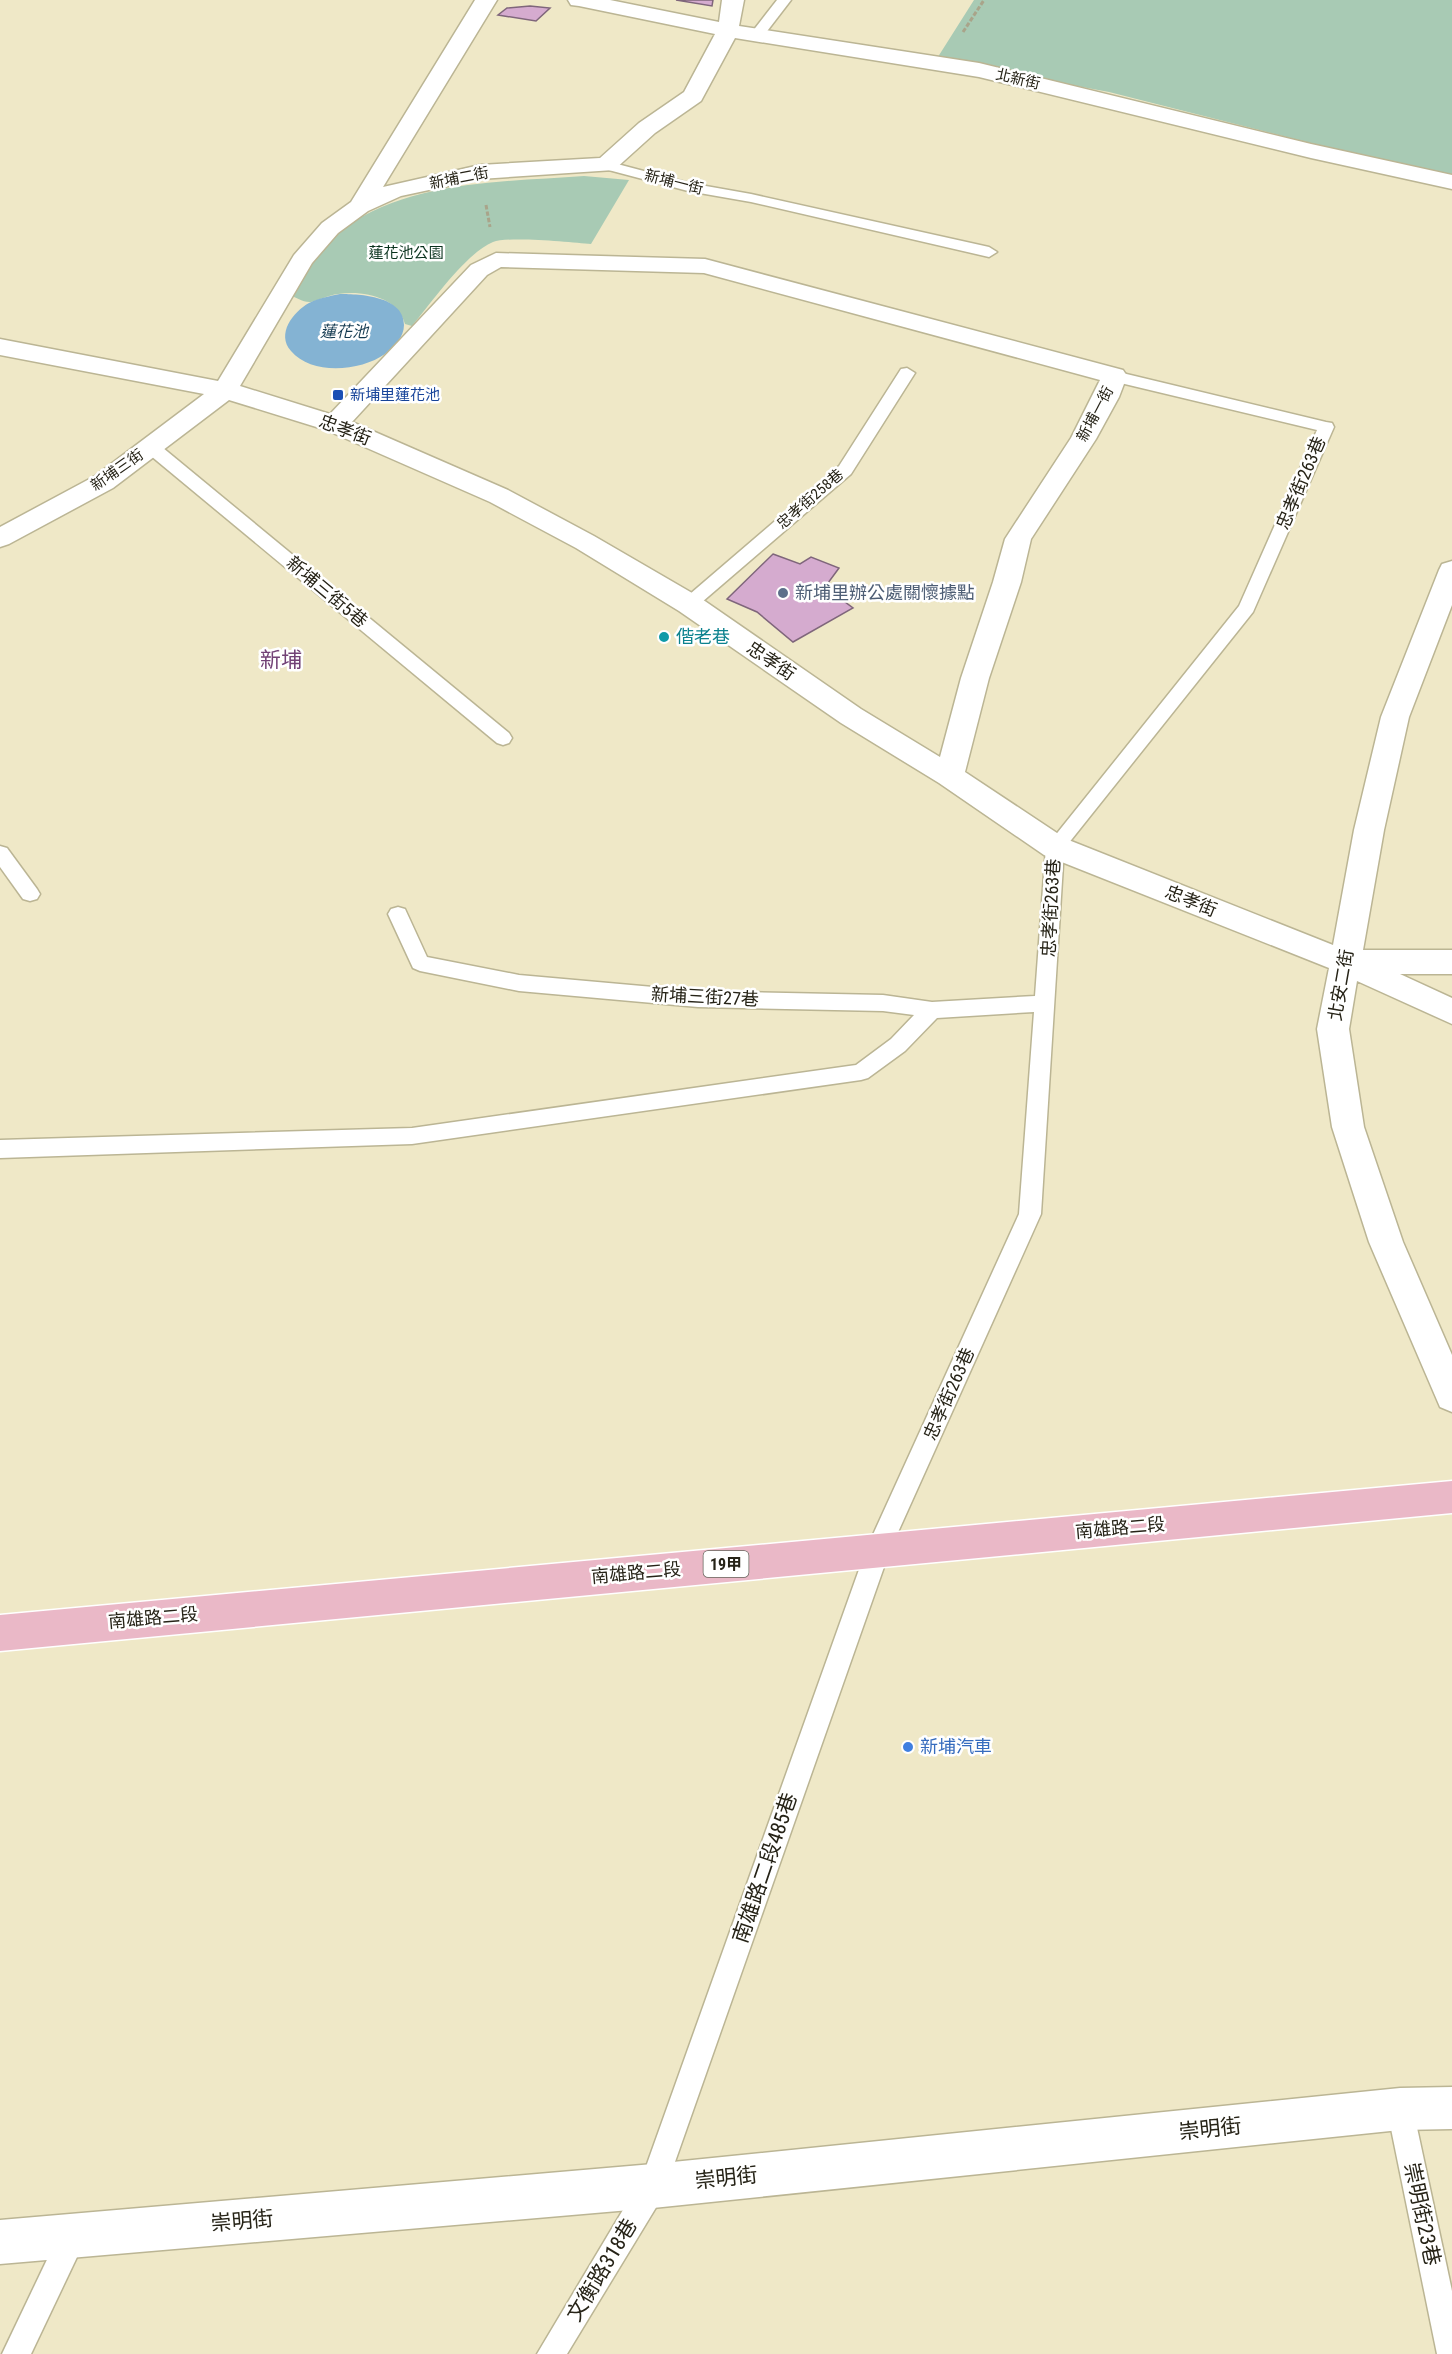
<svg xmlns="http://www.w3.org/2000/svg" width="1452" height="2354" viewBox="0 0 1452 2354" font-family="'Roboto Condensed','Noto Sans TC',sans-serif">
<style>
.green{fill:#a8cab4}
.water{fill:#84b3d3}
.building{fill:#d5abcf;stroke:#7f667b;stroke-width:1.5}
.lines{fill:none;stroke-linecap:round;stroke-linejoin:round}
.lane-casing{stroke:#bbb594;stroke-width:3}
.street-casing{stroke:#bbb594;stroke-width:3}
.primary-casing{stroke:#fff;stroke-width:3}
.path{stroke:#a9a48a;stroke-width:3;stroke-dasharray:4.5 2;stroke-linecap:butt}
.lane{fill:#fff;fill-rule:evenodd}
.street{fill:#fff;fill-rule:evenodd}
.primary{fill:#eab8c7;fill-rule:evenodd}
.transit-dot{fill:#1a4fb4;stroke:#fff;stroke-width:2}
.service-dot{fill:#5c6f8a;stroke:#fff;stroke-width:2}
.culture-dot{fill:#0f9aa8;stroke:#fff;stroke-width:2}
.shop-dot{fill:#3f7fe0;stroke:#fff;stroke-width:2}
.labels{text-anchor:middle;stroke-width:5;stroke-linejoin:round;paint-order:stroke}
.far-street-label{font-size:15px;fill:#262317;stroke:#fff}
.far-park-label{font-size:15px;fill:#09321d;stroke:#fff}
.far-transit-label{font-size:15px;fill:#164399;stroke:#fff;text-anchor:start}
.far-water-label{font-size:16px;font-style:italic;fill:#143a50;stroke:#fff}
.shield{fill:#fff;stroke:#67655d;stroke-width:1.5}
.shield-label{font-size:16px;font-weight:bold;fill:#262317}
.street-label{font-size:18px;fill:#262317;stroke:#fff}
.service-label{font-size:18px;fill:#4e5e75;stroke:#fff;text-anchor:start}
.culture-label{font-size:18px;fill:#0d838f;stroke:#fff;text-anchor:start}
.shop-label{font-size:18px;fill:#366cbe;stroke:#fff;text-anchor:start}
.quarter-label{font-size:21px;fill:#724276;stroke:#fff}
.near-street-label{font-size:21px;fill:#262317;stroke:#fff}
</style>
<rect width="100%" height="100%" fill="#efe8c7"/>
<!-- green -->
<g class="green">
<path d="M974,0H1452V179L1109,92L936,60Z"/>
<path d="M584,176L629,180L591,244C571,242 508,236 493,242C465,254 432,302 412,326L405,324C398,297 363,290 338,294C328,295 320,300 311,302C304,303 295,297 288,294C301,273 324,242 344,228C412,180 504,182 584,176Z"/>
</g>
<!-- water -->
<path class="water" d="M340,294C360,294 404,296 404,325C404,337 394,348 385,354C361,371 312,376 291,351C276,334 293,312 309,303C319,298 330,296 340,294Z"/>
<!-- building -->
<g class="building">
<path d="M676,0H713L712,6Z"/>
<path d="M530,6L550,8L536,21L498,15L507,8Z"/>
<path d="M773,554L800,564L811,557L839,568L825,587L853,608L793,642L757,612L727,599Z"/>
</g>
<g class="lines">
<defs>
<g id="lane">
<path d="M777,0H791L761,39H751L749,36Z"/>
<path d="M606,161L689,183L751,194L989,247L997,252L989,257L751,202L688,191L601,168L599,165Z"/>
<path d="M907,368L915,373L851,474L695,608H683L680,604L683,600L839,466L901,369Z"/>
<path d="M1114,371L1326,422L1332,423L1334,427L1253,612L1064,849L1041,1214L890,1550L663,2196L567,2354H537L642,2178L866,1550L1019,1214L1034,1012L937,1018L905,1051L868,1078L861,1080L412,1144L0,1158V1140L412,1128L856,1065L891,1039L914,1015L883,1011L698,1007L519,991L420,971L413,968L388,914L391,909L398,907L405,909L427,957L519,975L698,991L883,995L932,1002L1035,996L1046,847L1239,606L1317,430L1108,380L1106,376Z"/>
<path d="M151,442L157,443L509,733L512,738L509,743L503,745L497,743L145,451L143,447L145,443Z"/>
<path d="M0,846L7,848L37,889L40,894L37,899L30,901L23,899L0,867Z"/>
<path d="M1400,2096L1410,2099L1413,2109L1452,2291V2354H1437L1387,2109L1390,2099Z"/>
<path d="M73,2222L83,2226L87,2236L31,2354H2L63,2226Z"/>
</g>
<g id="street">
<path d="M475,0H497L383,187L480,165L600,158L639,123L684,92L715,34L579,6L571,5L568,0H610L719,22L722,0H744L739,26L979,63L1311,144L1452,175V189L1311,158L979,77L735,38L701,101L655,133L614,170L480,179L401,196L368,211L338,233L312,263L240,386L330,414L471,265L496,253L705,259L1123,370L1127,376L1119,397L1096,439L1031,539L1021,582L989,678L965,772L1066,839L1333,945L1354,830L1381,717L1439,570L1442,564L1452,561V605L1409,717L1384,830L1363,950H1452V974H1400L1452,998V1024L1357,981L1349,1029L1364,1127L1403,1242L1452,1355V1412L1440,1407L1369,1242L1332,1127L1317,1029L1329,968L1044,855L939,783L841,723L679,611L576,548L490,502L326,430L229,400L113,488L9,544L0,547V527L95,476L204,394L0,355V339L218,381L294,255L322,223L351,202ZM501,267L704,273L1100,380L1071,438L1005,539L993,582L961,678L940,757L861,709L699,597L594,536L508,490L352,422L487,275Z"/>
<path d="M1452,2087V2129L1400,2130L653,2208L0,2264V2220L653,2164L1400,2088Z"/>
</g>
<path id="primary" d="M1452,1481V1513L0,1651V1615Z"/>
</defs>
<!-- lane casing -->
<use href="#lane" class="lane-casing"/>
<!-- street casing -->
<use href="#street" class="street-casing"/>
<!-- primary casing -->
<use href="#primary" class="primary-casing"/>
<!-- path -->
<g class="path">
<path d="M963,32L984,0"/>
<path d="M486,205L490,227"/>
</g>
<!-- lane -->
<use href="#lane" class="lane"/>
<!-- street -->
<use href="#street" class="street"/>
<!-- primary -->
<use href="#primary" class="primary"/>
</g>
<!-- markers -->
<rect class="transit-dot" x="332" y="389" width="12" height="12" rx="3"/>
<circle class="service-dot" cx="783" cy="593" r="6"/>
<circle class="culture-dot" cx="664" cy="637" r="6"/>
<circle class="shop-dot" cx="908" cy="1747" r="6"/>
<g class="labels">
<!-- far-street labels -->
<g class="far-street-label">
<text transform="translate(1018 79) rotate(13)" y="5">北新街</text>
<text transform="translate(459 178) rotate(-11)" y="5">新埔二街</text>
<text transform="translate(674 182) rotate(14)" y="5">新埔一街</text>
<text transform="translate(1095 414) rotate(-62)" y="5">新埔一街</text>
<text transform="translate(117 470) rotate(-35)" y="5">新埔三街</text>
<text transform="translate(810 499) rotate(-41)" y="5">忠孝街258巷</text>
</g>
<!-- far-park labels -->
<g class="far-park-label">
<text x="406" y="258">蓮花池公園</text>
</g>
<!-- far-transit labels -->
<g class="far-transit-label">
<text x="350" y="400">新埔里蓮花池</text>
</g>
<!-- far-water labels -->
<g class="far-water-label">
<text x="344" y="337">蓮花池</text>
</g>
<!-- shield labels -->
<rect class="shield" x="703.5" y="1551" width="45" height="26" rx="4.5"/>
<g class="shield-label">
<text x="726" y="1570">19甲</text>
</g>
<!-- street labels -->
<g class="street-label">
<text transform="translate(345 430) rotate(21)" y="6">忠孝街</text>
<text transform="translate(1301 483) rotate(-67)" y="6">忠孝街263巷</text>
<text transform="translate(327 592) rotate(40)" y="6">新埔三街5巷</text>
<text transform="translate(771 661) rotate(34)" y="6">忠孝街</text>
<text transform="translate(1191 901) rotate(22)" y="6">忠孝街</text>
<text transform="translate(1051 908) rotate(-87)" y="6">忠孝街263巷</text>
<text transform="translate(1341 985) rotate(-80)" y="6">北安二街</text>
<text transform="translate(705 997) rotate(3)" y="6">新埔三街27巷</text>
<text transform="translate(949 1394) rotate(-66)" y="6">忠孝街263巷</text>
<text transform="translate(1120 1528) rotate(-5)" y="6">南雄路二段</text>
<text transform="translate(636 1573) rotate(-5)" y="6">南雄路二段</text>
<text transform="translate(153 1618) rotate(-5)" y="6">南雄路二段</text>
</g>
<!-- service labels -->
<g class="service-label">
<text x="795" y="599">新埔里辦公處關懷據點</text>
</g>
<!-- culture labels -->
<g class="culture-label">
<text x="676" y="643">偕老巷</text>
</g>
<!-- shop labels -->
<g class="shop-label">
<text x="920" y="1753">新埔汽車</text>
</g>
<!-- quarter labels -->
<g class="quarter-label">
<text x="281" y="667">新埔</text>
</g>
<!-- near-street labels -->
<g class="near-street-label">
<text transform="translate(765 1868) rotate(-71)" y="7">南雄路二段485巷</text>
<text transform="translate(1210 2129) rotate(-6)" y="7">崇明街</text>
<text transform="translate(726 2178) rotate(-6)" y="7">崇明街</text>
<text transform="translate(1422 2214) rotate(78)" y="7">崇明街23巷</text>
<text transform="translate(242 2221) rotate(-5)" y="7">崇明街</text>
<text transform="translate(602 2270) rotate(-59)" y="7">文衡路318巷</text>
</g>
</g>
</svg>
